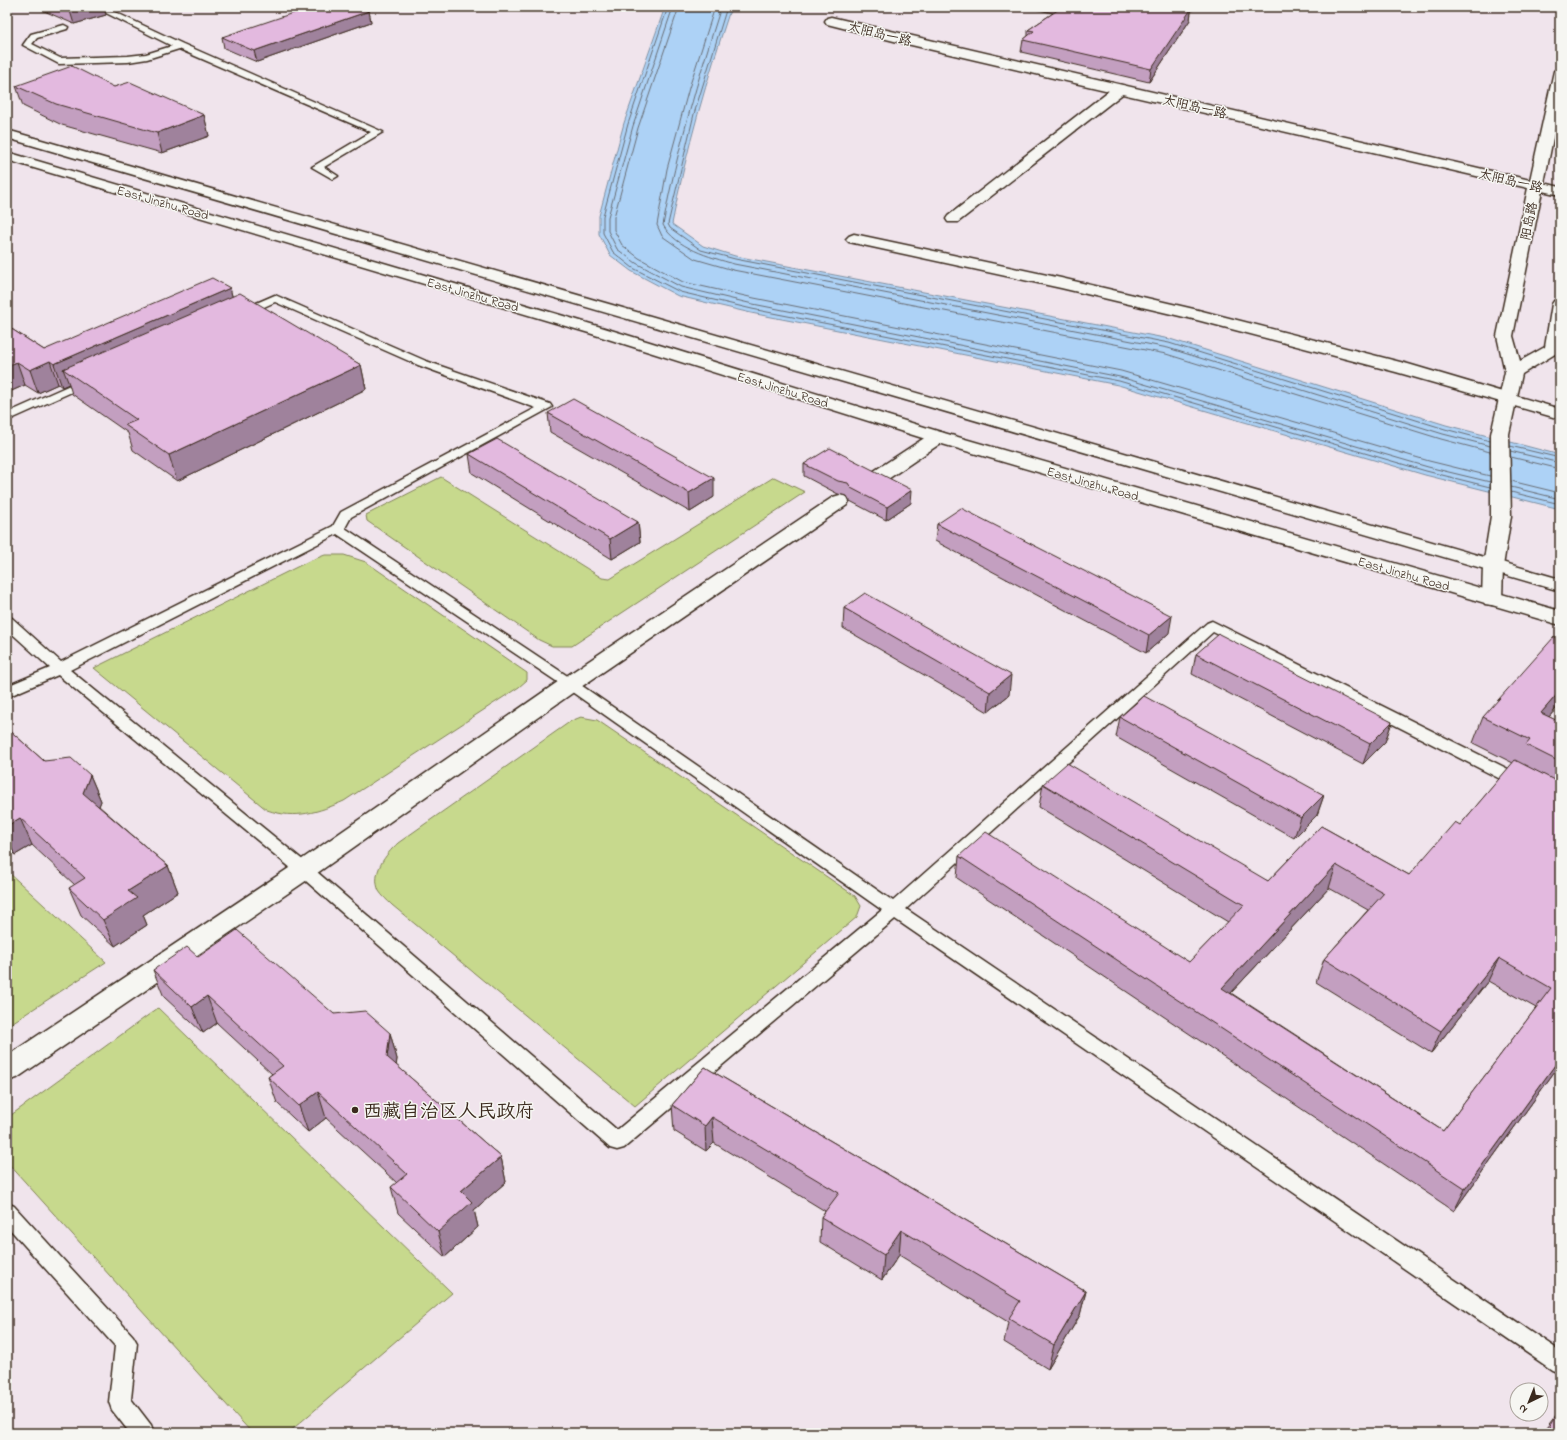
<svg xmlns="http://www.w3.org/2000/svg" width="1567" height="1440" viewBox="0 0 1567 1440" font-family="'Indie Flower','LXGW WenKai TC',sans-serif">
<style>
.green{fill:#c7d98d;stroke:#818256}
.water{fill:#add2f6;stroke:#7f8fa0}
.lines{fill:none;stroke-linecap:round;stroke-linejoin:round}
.shore{stroke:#696d74;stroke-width:1}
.lane-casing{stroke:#3b2a1e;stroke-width:3}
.street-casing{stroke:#3b2a1e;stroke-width:3}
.secondary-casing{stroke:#3b2a1e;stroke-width:3}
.highway-casing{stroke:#3b2a1e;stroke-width:3}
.lane{fill:#f6f6f2;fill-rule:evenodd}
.street{fill:#f6f6f2;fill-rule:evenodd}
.secondary{fill:#f6f6f2;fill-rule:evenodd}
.highway{fill:#f6f6f2;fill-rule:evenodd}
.wall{fill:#c39fc0;stroke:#3b2a1e;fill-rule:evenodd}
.shaded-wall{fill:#9f829c;stroke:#3b2a1e}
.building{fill:#e3b9df;stroke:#3b2a1e;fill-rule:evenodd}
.poi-dot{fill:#3b2a1e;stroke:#f6f6f2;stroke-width:1.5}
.labels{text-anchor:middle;stroke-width:3;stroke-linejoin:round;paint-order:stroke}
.far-street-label{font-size:13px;fill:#3b2a1e;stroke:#f6f6f2}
.near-poi-label{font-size:19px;fill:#3b2a1e;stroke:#f6f6f2;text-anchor:start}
</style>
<rect width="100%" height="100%" fill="#f0e4ec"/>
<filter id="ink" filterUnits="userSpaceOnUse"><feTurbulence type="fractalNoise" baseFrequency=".025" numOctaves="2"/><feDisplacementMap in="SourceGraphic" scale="8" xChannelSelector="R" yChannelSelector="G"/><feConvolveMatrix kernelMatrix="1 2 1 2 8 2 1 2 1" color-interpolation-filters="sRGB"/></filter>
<g filter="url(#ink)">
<!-- green -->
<g class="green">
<path d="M441,477L602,578L610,579L774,477L805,492L572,646H552L539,640L367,521L366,515Z"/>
<path d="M325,555H344L366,562L527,673V680L519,687L344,801C319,812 295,820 267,810L94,668L309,561Z"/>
<path d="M581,717L597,720L855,896L861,906L857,917L635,1106L392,905C388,901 382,896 379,891C371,873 385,855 398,843L571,721Z"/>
<path d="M7,871L106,962L7,1026Z"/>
<path d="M158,1008L452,1293L288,1433H252L7,1162V1118Z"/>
</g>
<!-- water -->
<path class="water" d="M665,7H731C707,79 686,150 672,224L703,246L735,256L1170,339L1446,425L1560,455V509L1425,475L1118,385L751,313L678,296L631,271L610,255L599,234V216L624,123Z"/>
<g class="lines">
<!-- shore -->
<g class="shore">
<path d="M668,7L628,124L603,216V233L613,252L633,268L680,292L752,309L1119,381L1426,471L1490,487"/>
<path d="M673,7L633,126L608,217V231L617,249L636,263L681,287L753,304L1120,377L1428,467L1490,482"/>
<path d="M679,7L638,128L614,217V230L622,245L639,258L683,282L754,298L1121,371L1429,461L1490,476"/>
<path d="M715,7L689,88L667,169L657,225L662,236L695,259L733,270L1166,354L1441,439L1490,452"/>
<path d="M721,7C698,79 677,150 663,225C676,248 710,257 734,264L1168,348L1443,434L1490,446"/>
<path d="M727,7L694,114L668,224L670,228L701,250L735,259L1169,343L1445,429L1490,441"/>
<path d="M1510,446L1560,458"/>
<path d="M1510,451L1560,463"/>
<path d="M1511,457L1560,469"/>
<path d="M1511,481L1560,493"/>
<path d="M1511,487L1560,499"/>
<path d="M1511,492L1560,504"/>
</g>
<defs>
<g id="lane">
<path d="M94,7H104L183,44L383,132L324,167L338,176L333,179L312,167L371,132L179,49L147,59L128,62L59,64L23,45L31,34L64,25L68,27L67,29L37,38L32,44L60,58L128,56L146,54L172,46Z"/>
<path d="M275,295L426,361L550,404L552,407L351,517L345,528L575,681L893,901L1207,623L1212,621L1528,779L1530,783L1528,787L1522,789L1516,787L1213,632L906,909L1560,1351V1373L1552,1370L895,919L624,1148L617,1150L610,1148L298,874L58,675L7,697V686L50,668L7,629V617L12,618L61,662L333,526L341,512L536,408L418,365L275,302L246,315H238L236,313L238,311ZM337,534L565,687L882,910L617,1130L310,866L70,670Z"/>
<path d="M88,377L94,381L92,383L7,421V413Z"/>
<path d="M7,1203L14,1206L133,1336L137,1343L131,1399L151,1425L154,1433H130L112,1410L109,1402L115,1346L7,1226Z"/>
</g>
<g id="street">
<path d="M1120,85L1125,86L1127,89L1125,92L958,222H948L946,219L948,216L1115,86Z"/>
<path d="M854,234L1061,278L1198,310L1408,364L1560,409V419L1396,372L1197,320L1061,288L849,242L846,239L849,236Z"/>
<path d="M938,432L944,433L947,437L944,441L885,481L878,483L871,481L869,477L871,473L932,433Z"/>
<path d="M840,495L847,497L849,501L847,505L578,689L313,876L17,1078L7,1081V1056L295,864L562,679L833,497Z"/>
</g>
<path id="secondary" d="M831,17L1530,180L1554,71L1560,67V103L1544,183L1560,187V195L1542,191L1513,336L1520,361L1545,347L1552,304L1554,301L1560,299V351L1522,374L1509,434L1511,516L1503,566L1502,599L1499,604L1492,605L1485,604L1482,599L1483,566L1491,516V434L1505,372L1497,336L1528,188L894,41L827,24L825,21L827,18Z"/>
<g id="highway">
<path d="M7,130L1560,579V591L7,138Z"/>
<path d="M7,152L601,327L944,433L1560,611V625L932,441L589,333L7,160Z"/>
</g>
</defs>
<!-- lane casing -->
<use href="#lane" class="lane-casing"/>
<!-- street casing -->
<use href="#street" class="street-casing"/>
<!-- secondary casing -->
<use href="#secondary" class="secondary-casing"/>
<!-- highway casing -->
<use href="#highway" class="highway-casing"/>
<!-- lane -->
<use href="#lane" class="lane"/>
<!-- street -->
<use href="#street" class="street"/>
<!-- secondary -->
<use href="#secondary" class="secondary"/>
<!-- highway -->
<use href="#highway" class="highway"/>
</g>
<!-- wall -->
<g class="wall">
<path d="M35,7H104L106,15L74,24Z"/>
<path d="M108,7H131L117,11Z"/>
<path d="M1025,7H1195L1191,12L1190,20L1149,82L1021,52L1023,40L1028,36V30L1053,13Z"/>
<path d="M369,11L371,22L257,62L224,48L222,37Z"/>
<path d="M16,86L114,87L204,115L209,136L162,153L62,125L23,106Z"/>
<path d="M230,288L232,296L361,365L366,389L177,481L133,450L128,433L72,394L69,384L62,387L58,384L38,393L25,385L7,393V326L44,350Z"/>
<path d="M548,413L714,497L690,512L550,432Z"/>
<path d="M469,454L638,522L640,542L612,559L472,473Z"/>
<path d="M804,464L911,503L886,520L850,501L847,496L838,494L804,476Z"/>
<path d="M937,524L1169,633L1146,653L935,541Z"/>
<path d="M844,608L1009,695L988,712L843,628Z"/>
<path d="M1560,640V704L1549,717L1560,722V798L1558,802L1560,1064L1454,1211L957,878L959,856L1189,962L1228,922L1039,807L1043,784L1268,881L1321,826L1409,875L1460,825L1513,763L1473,743L1483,717ZM1329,888L1368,910L1324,959L1316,982L1431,1053L1488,981L1536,1008L1443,1131L1231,993Z"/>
<path d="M1196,654L1392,722L1385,742L1363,764L1192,674Z"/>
<path d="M1120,717L1324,795L1317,815L1294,838L1116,737Z"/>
<path d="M7,728L44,761L90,775L101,801L99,806L168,866L178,892L143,915L147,925L115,946L81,915L69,888L75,885L32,845L15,855L7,848Z"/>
<path d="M198,957L334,1014L390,1033L397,1059L396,1065L501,1157L506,1182L474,1210L478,1227L445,1257L398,1213L391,1187L397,1183L326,1118L308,1132L277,1103L268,1077L272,1074L217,1023L203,1033L164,997L153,970Z"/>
<path d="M705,1067L1086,1291L1080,1315L1048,1369L1004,1342L1008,1322L899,1255L882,1280L820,1242L821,1217L825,1211L714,1143L706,1151L674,1131L672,1105Z"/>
<path d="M1557,1414L1560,1433H1543L1544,1431Z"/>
</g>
<!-- shaded-wall -->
<g class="shaded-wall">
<path d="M83,7H104L106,15L74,24L70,11Z"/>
<path d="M116,7H131L117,11Z"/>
<path d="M1188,7H1195L1191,12L1190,20L1149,82L1151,69Z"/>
<path d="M369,11L371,22L257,62L254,51Z"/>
<path d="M204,115L209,136L162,153L157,133Z"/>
<path d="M230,288L236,311L63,369L69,384L62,387L54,364Z"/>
<path d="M50,361L58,384L38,393L30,370Z"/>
<path d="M17,362L25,385L7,393V366Z"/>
<path d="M361,365L366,389L177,481L169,455Z"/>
<path d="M714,478V497L690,512L689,493Z"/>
<path d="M912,490L911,503L886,520L887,507Z"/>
<path d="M638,522L640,542L612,559L610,539Z"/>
<path d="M1172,616L1169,633L1146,653L1149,635Z"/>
<path d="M7,655L11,665L7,667Z"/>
<path d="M1011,675L1009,695L988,712L990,692Z"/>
<path d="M1560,691V704L1530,739L1541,713Z"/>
<path d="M1392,722L1385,742L1363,764L1370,744Z"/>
<path d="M90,775L101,801L94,819L83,793Z"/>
<path d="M1324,795L1317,815L1294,838L1301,818Z"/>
<path d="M20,818L32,845L15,855L7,839V826Z"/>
<path d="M1336,865L1329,888L1215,1010L1222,988Z"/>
<path d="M168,866L178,892L143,915L147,925L115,946L103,920L128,891Z"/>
<path d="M1499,958L1488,981L1431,1053L1441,1031Z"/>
<path d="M207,996L217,1023L203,1033L192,1007Z"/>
<path d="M390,1033L397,1059L394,1083L387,1057Z"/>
<path d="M1560,1058V1064L1454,1211L1465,1189Z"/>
<path d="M318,1092L326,1118L308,1132L299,1106Z"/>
<path d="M712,1117L714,1143L706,1151L705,1126Z"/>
<path d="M501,1157L506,1182L474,1210L478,1227L445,1257L438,1232L461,1191Z"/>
<path d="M901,1230L899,1255L882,1280L884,1255Z"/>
<path d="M1086,1291L1080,1315L1048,1369L1054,1345Z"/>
</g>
<!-- building -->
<g class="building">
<path d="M61,7H83L70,11Z"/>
<path d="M311,7H358L369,11L254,51L222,37Z"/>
<path d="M1062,7H1188L1192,8L1151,69L1023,40L1034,31L1028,30Z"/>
<path d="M72,66L114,87L130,82L204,115L157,133L56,104L16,86Z"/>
<path d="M212,278L230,288L54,364L50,361L30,370L17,362L7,366V326L44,350Z"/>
<path d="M240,293L361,365L169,455L125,425L137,420L63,369Z"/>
<path d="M573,399L714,478L689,493L548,413Z"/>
<path d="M497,439L638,522L610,539L469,454Z"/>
<path d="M830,448L912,490L887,507L851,488L848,483L838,481L804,464Z"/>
<path d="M961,508L1172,616L1149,635L937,524Z"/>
<path d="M865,593L1011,675L990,692L844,608Z"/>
<path d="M1219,634L1392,722L1370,744L1196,654Z"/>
<path d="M1554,637L1560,640V691L1541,713L1560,722V762L1526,745L1530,740L1483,717Z"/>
<path d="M1144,696L1324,795L1301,818L1120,717Z"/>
<path d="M7,728L44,761L71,758L90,775L83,793L168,866L128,891L137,898L103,920L69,888L85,878L20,818L7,826Z"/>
<path d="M1515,760L1560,783V797L1557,802L1560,803V1058L1465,1189L959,856L986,832L1189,962L1244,905L1043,784L1067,763L1268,881L1321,826L1409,875L1455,822L1460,825ZM1336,865L1384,893L1324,959L1441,1031L1499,958L1551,988L1443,1131L1222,988Z"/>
<path d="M237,930L334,1014L365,1011L390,1033L387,1057L501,1157L461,1191L472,1202L438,1232L391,1187L407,1174L318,1092L299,1106L268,1077L283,1066L207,996L192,1007L153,970L187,947L198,957Z"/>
<path d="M705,1067L1086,1291L1054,1345L1009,1318L1020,1301L901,1230L884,1255L821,1217L839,1193L712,1117L705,1126L672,1105Z"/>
<path d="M1557,1414L1560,1416V1433H1546Z"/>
</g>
</g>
<!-- markers -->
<circle class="poi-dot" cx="355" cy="1110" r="4"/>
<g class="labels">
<!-- far-street labels -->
<g class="far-street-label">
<text transform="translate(880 33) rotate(14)" y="5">太阳岛一路</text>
<text transform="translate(1195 106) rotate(13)" y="5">太阳岛一路</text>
<text transform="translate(1511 180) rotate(13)" y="5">太阳岛一路</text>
<text transform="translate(163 202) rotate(16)" y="5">East Jinzhu Road</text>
<text transform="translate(1528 221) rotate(-79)" y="5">阳岛路</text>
<text transform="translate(473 294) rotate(16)" y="5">East Jinzhu Road</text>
<text transform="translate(783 389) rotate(17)" y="5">East Jinzhu Road</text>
<text transform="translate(1093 483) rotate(16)" y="5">East Jinzhu Road</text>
<text transform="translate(1404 573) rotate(16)" y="5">East Jinzhu Road</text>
</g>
<!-- near-poi labels -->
<g class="near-poi-label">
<text x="363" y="1117">西藏自治区人民政府</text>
</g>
</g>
<!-- margin -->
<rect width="1567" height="1440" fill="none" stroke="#f6f6f2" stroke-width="24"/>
<rect x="12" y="12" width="1543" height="1416" fill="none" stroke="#3b2a1e" stroke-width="1.5" filter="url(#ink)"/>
<!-- north arrow -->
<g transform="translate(1529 1402) rotate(223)"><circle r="19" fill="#f6f6f2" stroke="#aba49d"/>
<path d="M0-3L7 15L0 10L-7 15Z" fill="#3b2a1e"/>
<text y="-6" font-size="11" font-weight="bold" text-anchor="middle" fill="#3b2a1e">N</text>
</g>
</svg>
